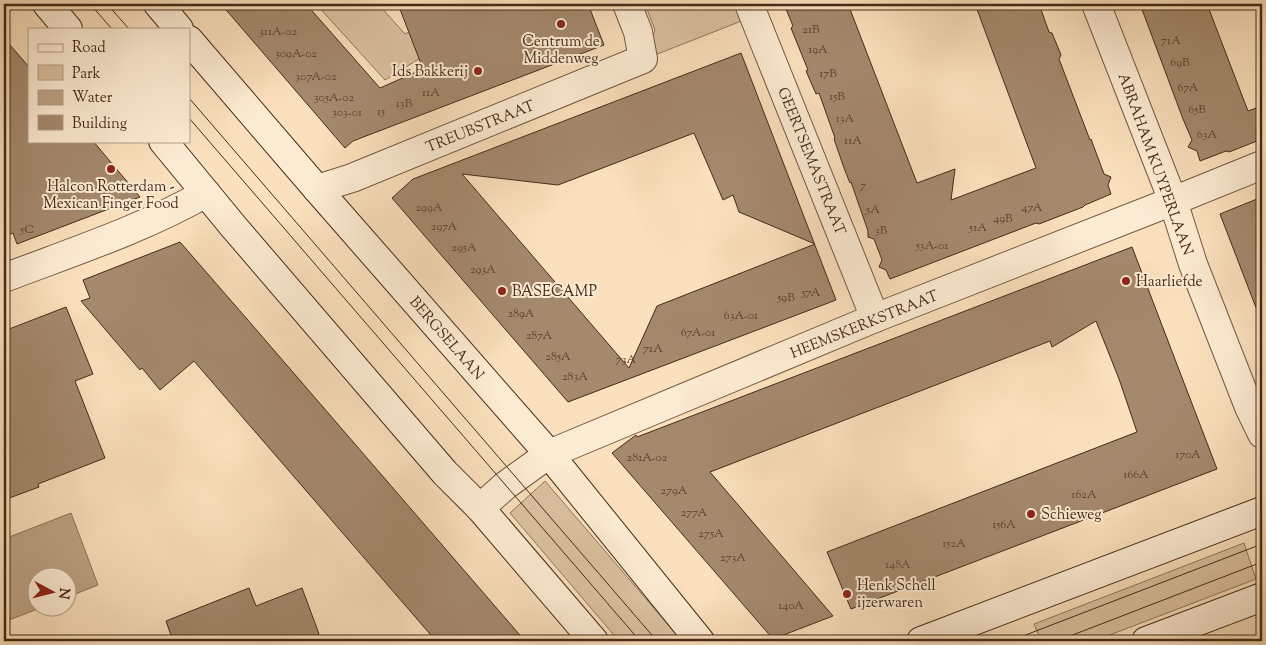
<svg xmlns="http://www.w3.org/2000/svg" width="1266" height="645" viewBox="0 0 1266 645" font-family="'Sorts Mill Goudy',serif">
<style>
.green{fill:#dbc1a0;stroke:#90765c}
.water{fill:#bda284;stroke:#8d7259}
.building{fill:#a4896d;stroke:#462b18;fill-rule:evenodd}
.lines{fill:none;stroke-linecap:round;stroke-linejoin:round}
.minor-casing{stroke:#735841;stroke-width:30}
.secondary-casing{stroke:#462b18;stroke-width:30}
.minor{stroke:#fcebd3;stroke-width:28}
.secondary{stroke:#fcebd3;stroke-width:28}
.tram{stroke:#462b18;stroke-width:1}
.poi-dot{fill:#8f2418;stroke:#fcebd3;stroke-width:2}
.labels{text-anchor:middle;stroke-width:4;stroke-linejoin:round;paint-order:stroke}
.number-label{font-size:12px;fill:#5e422d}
.poi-label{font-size:15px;fill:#462b18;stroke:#fcebd3;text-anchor:start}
.street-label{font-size:15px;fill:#462b18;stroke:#fcebd3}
</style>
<rect width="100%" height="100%" fill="#fae0bc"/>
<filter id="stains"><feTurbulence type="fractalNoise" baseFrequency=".004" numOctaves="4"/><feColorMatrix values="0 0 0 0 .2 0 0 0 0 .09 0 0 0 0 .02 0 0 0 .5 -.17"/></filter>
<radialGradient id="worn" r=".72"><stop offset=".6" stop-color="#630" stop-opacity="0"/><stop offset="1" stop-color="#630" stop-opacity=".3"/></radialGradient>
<!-- green -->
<g class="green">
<path d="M316,4H378L405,34L421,25L430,52L385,80Z"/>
<path d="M645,4H735L738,12L749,18L655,55L651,41L655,30Z"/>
<path d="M545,481L682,641H619L510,513Z"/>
<path d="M1244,543L1256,579L1094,641H1041L1034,624Z"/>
</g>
<!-- water -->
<path class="water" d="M71,513L98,585L68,597V578H38V608H40L4,622V539Z"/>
<!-- building -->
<g class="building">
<path d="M221,4H306L380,88L423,69L398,4H588L604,45L353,141L345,148Z"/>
<path d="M784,4H848L917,183L955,169L951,200L1036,168L975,4H1039L1049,32L1052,33L1061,55L1059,59L1090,140L1091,139L1104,174L1111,177L1108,185L1111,194L1085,205L1083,207L1039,224L1036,223L890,279L886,270L879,267L882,260L874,239L868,237V231L851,182L850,183L844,168L834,139L835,138L819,93L816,94L806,71L808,70L791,28L793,26Z"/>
<path d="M1140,4H1207L1248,111L1262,106V139L1229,152L1226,151L1200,161L1197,151L1188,147L1192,140L1183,119Z"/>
<path d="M4,38L29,67V141H93L140,197L17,244L13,233L4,237Z"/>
<path d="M741,53L836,300L568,402L392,198L413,179ZM694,133L723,200L733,195L739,212L815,244L657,306L629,368L462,174L558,185Z"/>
<path d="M1262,197V318H1260L1220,214Z"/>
<path d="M180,242L247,319L525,641H436L194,361L160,390L142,368L140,370L81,301L90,298L83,280Z"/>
<path d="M1132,247L1217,469L851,609L827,552L1137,432L1119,379L1096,321L1052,347L1050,341L710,472L833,616L773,639L612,453L636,435L637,437Z"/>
<path d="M66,307L93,374L75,381L105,458L38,484L39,487L4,500V331Z"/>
<path d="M249,588L256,606L302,588L319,634L318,635L319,641H173L166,621Z"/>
</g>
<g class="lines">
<defs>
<g id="minor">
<path d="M749,4L875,318"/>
<path d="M1096,4L1173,201L1193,264L1249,407L1262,434"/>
<path d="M317,189L352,178L643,59L638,32L627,4"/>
<path d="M4,278C72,252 143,229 206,193"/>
<path d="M480,508L506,485L549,454L875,318L1173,201L1262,165"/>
</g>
<g id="secondary">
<path d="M47,4L68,29"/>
<path d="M158,4L179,29"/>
<path d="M189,40L317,189L549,454L700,641"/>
<path d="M163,141L233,226L445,473L480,508L594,641"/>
<path d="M921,641L1262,511"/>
<path d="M1146,641L1262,597"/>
</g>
</defs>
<!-- minor casing -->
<use href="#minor" class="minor-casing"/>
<!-- secondary casing -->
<use href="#secondary" class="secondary-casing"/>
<!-- minor -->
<use href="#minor" class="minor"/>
<!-- secondary -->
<use href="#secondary" class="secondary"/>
<!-- tram -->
<g class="tram">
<path d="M90,4L112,29"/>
<path d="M107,4L129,29"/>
<path d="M189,98L657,641"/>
<path d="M189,118L640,641"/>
<path d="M1010,641L1262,544"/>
<path d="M1057,641L1262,562"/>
</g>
</g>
<!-- markers -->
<g class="poi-dot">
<circle cx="561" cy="24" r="5"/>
<circle cx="478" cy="71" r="5"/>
<circle cx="111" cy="169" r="5"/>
<circle cx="1126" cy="281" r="5"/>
<circle cx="502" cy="291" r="5"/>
<circle cx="1031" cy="514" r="5"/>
<circle cx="847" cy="594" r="5"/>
</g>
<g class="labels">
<!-- number labels -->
<g class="number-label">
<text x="811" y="33">21B</text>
<text x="278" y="35">311A-02</text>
<text x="1171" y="44">71A</text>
<text x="818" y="53">19A</text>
<text x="296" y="57">309A-02</text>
<text x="1180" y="66">69B</text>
<text x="828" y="77">17B</text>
<text x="316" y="80">307A-02</text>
<text x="1188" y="91">67A</text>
<text x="431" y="96">11A</text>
<text x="837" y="100">15B</text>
<text x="334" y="101">305A-02</text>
<text x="404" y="107">13B</text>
<text x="1197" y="113">65B</text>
<text x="381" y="115">15</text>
<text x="347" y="116">303-01</text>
<text x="845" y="122">13A</text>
<text x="1207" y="138">63A</text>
<text x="853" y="144">11A</text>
<text x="863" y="189">7</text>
<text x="429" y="211">299A</text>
<text x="1032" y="211">47A</text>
<text x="873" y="213">5A</text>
<text x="1003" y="222">49B</text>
<text x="444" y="230">297A</text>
<text x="978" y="231">51A</text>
<text x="27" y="233">5C</text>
<text x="881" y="234">3B</text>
<text x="932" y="249">53A-01</text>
<text x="464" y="251">295A</text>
<text x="483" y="273">293A</text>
<text x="811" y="296">57A</text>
<text x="786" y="301">59B</text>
<text x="521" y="317">289A</text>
<text x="741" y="319">63A-01</text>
<text x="698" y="336">67A-01</text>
<text x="539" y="339">287A</text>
<text x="653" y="352">71A</text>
<text x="558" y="360">285A</text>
<text x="626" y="363">73A</text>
<text x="575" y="380">283A</text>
<text x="1188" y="458">170A</text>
<text x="647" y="461">281A-02</text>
<text x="1136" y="478">166A</text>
<text x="674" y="494">279A</text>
<text x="1084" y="498">162A</text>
<text x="694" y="516">277A</text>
<text x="1004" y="528">156A</text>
<text x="711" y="537">275A</text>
<text x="954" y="547">152A</text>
<text x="733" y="561">273A</text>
<text x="898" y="568">148A</text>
<text x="791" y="609">140A</text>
</g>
<!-- poi labels -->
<g class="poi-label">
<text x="561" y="46" text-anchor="middle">Centrum de<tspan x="561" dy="17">Middenweg</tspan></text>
<text x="468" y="76" text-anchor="end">Ids Bakkerij</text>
<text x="111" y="191" text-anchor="middle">Halcon Rotterdam -<tspan x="111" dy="17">Mexican Finger Food</tspan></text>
<text x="1136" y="286">Haarliefde</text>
<text x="512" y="296">BASECAMP</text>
<text x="1041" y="519">Schieweg</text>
<text x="857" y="590">Henk Schell<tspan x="857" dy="17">ijzerwaren</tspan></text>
</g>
<!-- street labels -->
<g class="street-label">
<text transform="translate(480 126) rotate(-22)" y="5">TREUBSTRAAT</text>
<text transform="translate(812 161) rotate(68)" y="5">GEERTSEMASTRAAT</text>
<text transform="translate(1156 164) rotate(70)" y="5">ABRAHAM KUYPERLAAN</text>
<text transform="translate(864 324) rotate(-22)" y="5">HEEMSKERKSTRAAT</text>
<text transform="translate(447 338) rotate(49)" y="5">BERGSELAAN</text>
</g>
</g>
<!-- margin -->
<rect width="1266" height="645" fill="none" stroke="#fae0bc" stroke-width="20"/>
<rect x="5" y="5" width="1256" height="635" fill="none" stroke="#462b18" stroke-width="2.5"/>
<rect x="10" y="10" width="1246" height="625" fill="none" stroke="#462b18"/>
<!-- legend -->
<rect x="28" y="28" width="162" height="115" fill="#fcebd3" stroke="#b39e88"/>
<rect x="38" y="44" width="25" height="8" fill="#fcebd3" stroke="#b39e88"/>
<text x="72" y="52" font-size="15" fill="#462b18">Road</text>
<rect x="38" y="65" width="25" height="15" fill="#dbc1a0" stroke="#b39e88"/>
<text x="72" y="78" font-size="15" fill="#462b18">Park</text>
<rect x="38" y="90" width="25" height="15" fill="#bda284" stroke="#b39e88"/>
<text x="72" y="102" font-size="15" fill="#462b18">Water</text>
<rect x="38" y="115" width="25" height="15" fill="#a4896d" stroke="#b39e88"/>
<text x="72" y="128" font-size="15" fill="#462b18">Building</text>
<!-- north arrow -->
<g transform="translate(52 592) rotate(97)"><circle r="24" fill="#fcebd3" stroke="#b39e88"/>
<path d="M0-4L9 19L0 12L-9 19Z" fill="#8f2418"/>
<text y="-8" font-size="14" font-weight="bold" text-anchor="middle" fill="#462b18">N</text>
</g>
<rect width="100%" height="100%" filter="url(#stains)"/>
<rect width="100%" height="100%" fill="url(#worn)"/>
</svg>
